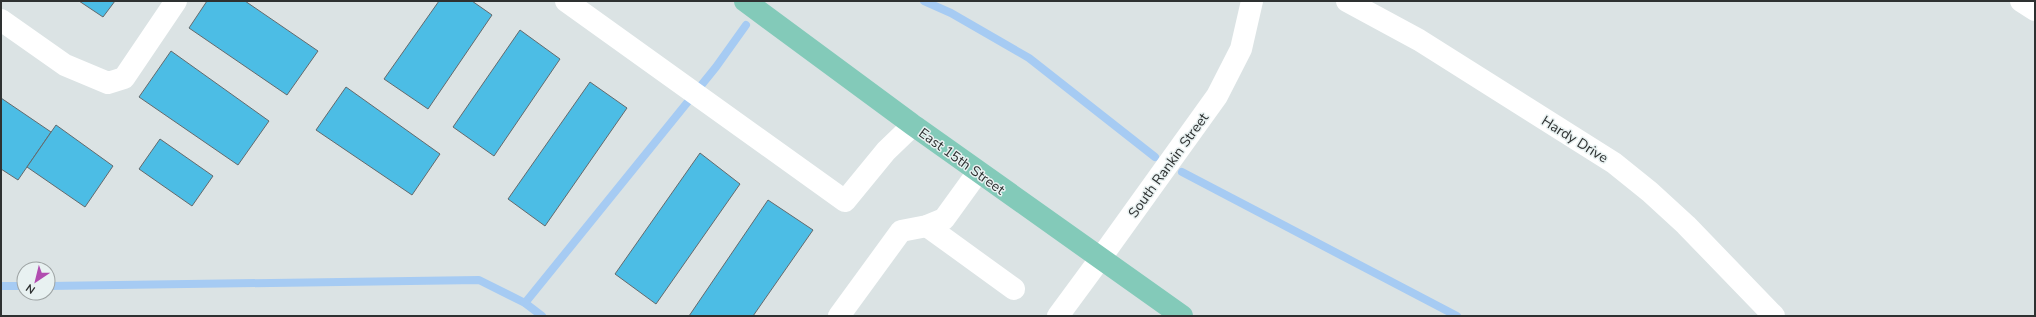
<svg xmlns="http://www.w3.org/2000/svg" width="2036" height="317" viewBox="0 0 2036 317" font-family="'Nunito Sans',sans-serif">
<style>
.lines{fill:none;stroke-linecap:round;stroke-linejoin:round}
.stream{stroke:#a6cbf3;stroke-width:8}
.building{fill:#4cbde5;stroke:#646a6d}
.minor{stroke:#fff;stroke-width:22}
.tertiary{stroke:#fff;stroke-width:22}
.primary{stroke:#83cab9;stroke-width:22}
.labels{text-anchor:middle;stroke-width:3;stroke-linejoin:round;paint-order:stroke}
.street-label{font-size:14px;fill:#2e3131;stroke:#e8f1f1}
</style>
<rect width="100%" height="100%" fill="#dbe3e4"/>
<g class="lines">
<!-- stream -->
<g class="stream">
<path d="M924,1L951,13L1029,58L1155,157"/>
<path d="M1182,172L1457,316"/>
<path d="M1,286H24"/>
<path d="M48,286L479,280L525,303L542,316"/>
<path d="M525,303L716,67L746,25"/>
</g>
</g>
<!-- building -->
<g class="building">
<path d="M79,1H115L103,17Z"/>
<path d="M207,1H245L318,51L287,95L189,28Z"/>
<path d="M439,1H472L492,15L428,109L384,79Z"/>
<path d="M520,30L560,59L494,156L453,127Z"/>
<path d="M171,51L269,121L238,165L139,97Z"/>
<path d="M590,82L627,108L545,226L508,199Z"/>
<path d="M346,87L440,154L412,195L316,130Z"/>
<path d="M1,98L51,132L18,180L1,169Z"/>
<path d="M56,125L113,166L85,207L27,167Z"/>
<path d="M160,139L213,176L192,206L139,169Z"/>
<path d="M700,153L740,184L656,304L615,274Z"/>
<path d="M768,200L813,230L753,316H689Z"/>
</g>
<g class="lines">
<!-- minor -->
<g class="minor">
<path d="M566,1L845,201L886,151L913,125"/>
<path d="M1347,1L1419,40L1614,163L1650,192L1686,225L1774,316"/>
<path d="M2021,1L2035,10"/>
<path d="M1,20L65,65L108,83L124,78L176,1"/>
<path d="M927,226L1014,289"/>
<path d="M1100,259L1217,96L1241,49L1252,1"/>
<path d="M839,316L901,231L927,226L944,219L978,172"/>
</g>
<!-- tertiary -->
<path class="tertiary" d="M1058,316L1100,259"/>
<!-- primary -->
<path class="primary" d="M745,1L913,125L1182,316"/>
</g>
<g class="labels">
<!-- street labels -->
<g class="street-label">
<text transform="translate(1575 139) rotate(32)" y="5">Hardy Drive</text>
<text transform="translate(962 161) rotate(36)" y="5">East 15th Street</text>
<text transform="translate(1168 165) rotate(-54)" y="5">South Rankin Street</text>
</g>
</g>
<!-- border -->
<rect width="2036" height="317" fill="none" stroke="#2e3131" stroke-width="4"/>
<!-- north arrow -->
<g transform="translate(36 281) rotate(215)"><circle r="19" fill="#e8f1f1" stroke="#9ea4a4"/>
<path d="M0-3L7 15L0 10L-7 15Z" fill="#b14cb0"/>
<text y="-6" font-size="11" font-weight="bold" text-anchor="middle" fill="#2e3131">N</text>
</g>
</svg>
